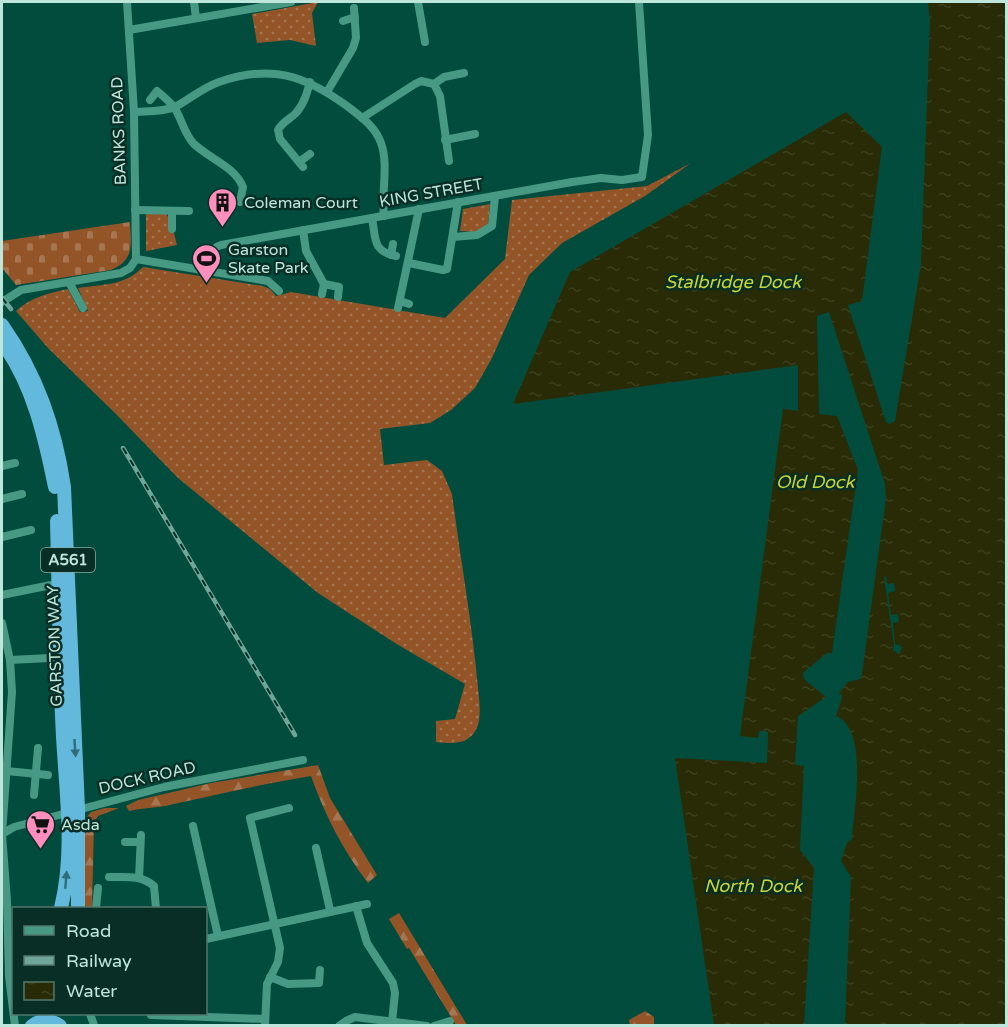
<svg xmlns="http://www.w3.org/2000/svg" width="1008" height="1027" viewBox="0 0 1008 1027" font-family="'Varela Round',sans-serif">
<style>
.grass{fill:url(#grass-dots)}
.forest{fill:url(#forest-firs)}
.cemetery{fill:url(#cemetery-stones)}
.pitch{fill:#935528}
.water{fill:url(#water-ripples)}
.pier{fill:#014c3d}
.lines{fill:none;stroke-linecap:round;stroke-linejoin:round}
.minor{stroke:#479984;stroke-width:8}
.trunk{stroke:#62b9dc;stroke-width:14}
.rail-casing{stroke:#70a699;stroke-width:4.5}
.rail{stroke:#092e25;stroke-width:2;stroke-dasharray:7;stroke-linecap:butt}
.oneway{fill:#316d77}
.labels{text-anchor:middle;stroke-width:5;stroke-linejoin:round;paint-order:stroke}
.shield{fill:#092e25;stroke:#88afa4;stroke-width:1.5}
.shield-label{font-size:15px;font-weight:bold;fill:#bfe6da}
.street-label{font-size:16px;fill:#bfe6da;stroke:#092e25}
.poi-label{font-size:16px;fill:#bfe6da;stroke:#092e25;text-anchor:start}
.water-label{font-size:18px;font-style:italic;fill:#c8d537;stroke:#092e25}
</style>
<defs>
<pattern id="grass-dots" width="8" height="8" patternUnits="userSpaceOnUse" patternTransform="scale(1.5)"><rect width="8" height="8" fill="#935528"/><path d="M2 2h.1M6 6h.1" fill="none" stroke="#a57651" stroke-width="1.8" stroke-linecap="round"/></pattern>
<pattern id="forest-firs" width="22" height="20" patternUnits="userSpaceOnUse" patternTransform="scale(1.5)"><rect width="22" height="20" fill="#935528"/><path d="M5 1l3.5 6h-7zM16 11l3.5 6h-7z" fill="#a57651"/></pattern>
<pattern id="cemetery-stones" width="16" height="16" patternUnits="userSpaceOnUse" patternTransform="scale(1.5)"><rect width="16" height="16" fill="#935528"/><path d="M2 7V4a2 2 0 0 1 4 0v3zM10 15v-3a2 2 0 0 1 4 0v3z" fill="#a57651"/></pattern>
<pattern id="water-ripples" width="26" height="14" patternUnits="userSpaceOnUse" patternTransform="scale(1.5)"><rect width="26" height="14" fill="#282b05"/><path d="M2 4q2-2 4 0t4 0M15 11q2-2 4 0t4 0" fill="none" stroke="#3c401d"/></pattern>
</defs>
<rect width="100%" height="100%" fill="#014c3d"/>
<!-- grass -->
<g class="grass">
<path d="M318,2L312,13L316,46L290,40L257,43L252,14Z"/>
<path d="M691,163L645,196L562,243L529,275L492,358L475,388L451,410L430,423L380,429L384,465L427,460L442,471L452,494C460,555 471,617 477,678C478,692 482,711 478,725C471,745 453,744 436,742V721L455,719L465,684L395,643L318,593L178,478L116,414L48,348L16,311C31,297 49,293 68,289L80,312L88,311L78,288C104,284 124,286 143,267L263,286L270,289L276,296L291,292L445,318L505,259L512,200L647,186Z"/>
<path d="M490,204L488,226L477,232L460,231L463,209Z"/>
<path d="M166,213L169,220L168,229L174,233L177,245L146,251V214Z"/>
</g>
<!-- forest -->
<g class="forest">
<path d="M318,765L330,798L377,875L368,883C343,851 324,813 311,776C262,784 214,795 165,806C153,808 141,808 129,811L126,806L138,800L211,783Z"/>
<path d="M105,808H119L98,816L94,822L92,908H82L84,820L91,812Z"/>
<path d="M399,913L467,1025H456L409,948L407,949L389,919Z"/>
<path d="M645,1011L654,1017V1025H630L629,1020Z"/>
</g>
<!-- cemetery -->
<path class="cemetery" d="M130,222C131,244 135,260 111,270L16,285L2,268V241Z"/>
<!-- pitch -->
<path class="pitch" d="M166,273L249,286L248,292L165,279Z"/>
<!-- water -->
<path class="water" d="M928,2H1006V1025H845L851,877L841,861L847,843L852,839C854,810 869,729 836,716L842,698V695L839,693L848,682L860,679L862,674L886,498L885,484L829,312L817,316L819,414L837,416L858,470L832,653H827L804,672L803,676L806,681L826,697L798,716L795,765L804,766L800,850L814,868L804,1025H714L675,758L767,763L768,733L766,731H759L758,738L740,736L783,409L798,411V365L513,404L570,272L846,112L882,147L862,301L848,305L886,422L889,424L895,421L921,264L930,21Z"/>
<!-- pier -->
<path class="pier" d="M886,576L887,584L894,583L895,591L888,593L891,615L898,614L899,622L893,623L895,644L900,645L902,648L899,654L893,650L894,645L884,577Z"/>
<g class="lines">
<!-- minor -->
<g class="minor">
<path d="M127,2L134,112L136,259"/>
<path d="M194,2L196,18"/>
<path d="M418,2L425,42"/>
<path d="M343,21L355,17"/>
<path d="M129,30L291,2"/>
<path d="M434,84L444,77L464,73"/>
<path d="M327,92L353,48L356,38L354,8"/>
<path d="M150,100L157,91C163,96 169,101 174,107C182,119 184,134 194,144C210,159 234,166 243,187L240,202"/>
<path d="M134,112C146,111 163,112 175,107C190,99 202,88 219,82C271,64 304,75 347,106C360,116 375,126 381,143C389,165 381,192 384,216"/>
<path d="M362,118L415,84L421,81L434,84L440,96L449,161"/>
<path d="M445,140L475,134"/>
<path d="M299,162L310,154"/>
<path d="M303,167L280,139L278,130C282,122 290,119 296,113C304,104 307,93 310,82"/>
<path d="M135,210L189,211"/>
<path d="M372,218C376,239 372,251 396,256"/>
<path d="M172,229V211"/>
<path d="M303,230L306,251L324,284L339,287L338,297"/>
<path d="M453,237L477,235L492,226L495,196"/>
<path d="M391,255L393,244"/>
<path d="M136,259L268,281L279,291"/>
<path d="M409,263L443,270L447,269L458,202"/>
<path d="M205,270C208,258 209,249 221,245L572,182L601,178L622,180L642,177L648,135L639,2"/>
<path d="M69,282L83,308"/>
<path d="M322,294L324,284"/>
<path d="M400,301L409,304"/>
<path d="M2,302L21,290L121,273L130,268L136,259"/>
<path d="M398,308L419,209"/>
<path d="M2,466L15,463"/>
<path d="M2,499L22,494"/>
<path d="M2,537L31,530"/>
<path d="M2,595L51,585"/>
<path d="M2,623L10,660L12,692L2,834L7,901L9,976L15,1026"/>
<path d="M10,660L50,658"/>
<path d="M6,771L48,775"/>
<path d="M34,795L38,748"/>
<path d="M193,826L218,936"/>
<path d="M2,834L14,827L164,787L303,760"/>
<path d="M125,842H140"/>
<path d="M316,848L330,910"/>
<path d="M109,877C126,877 141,875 154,886L156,908"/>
<path d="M139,878L141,835"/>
<path d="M356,906L367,943L393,983L395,993L392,1022"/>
<path d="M96,908L98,888"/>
<path d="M206,939L367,904"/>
<path d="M270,977L288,984L319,983L320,970"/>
<path d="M90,1014L94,1025"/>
<path d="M151,1015L265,1019"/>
<path d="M265,1026L267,984L278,962L280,948L250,818L289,808"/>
<path d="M339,1026L346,1021L355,1017L427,1026"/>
<path d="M434,1026L450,1021"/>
</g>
<!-- trunk -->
<g class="trunk">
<path d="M2,325C37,375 55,427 64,487L78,809V908"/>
<path d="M2,342C33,384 45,437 55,487"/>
<path d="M57,521C59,593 59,665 63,736C66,793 75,852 61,908"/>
<path d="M32,1026C41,1019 50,1019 60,1026"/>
</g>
<defs>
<g id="rail">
<path d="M2,298L11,309"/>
<path d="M123,448L295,735"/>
</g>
</defs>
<!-- rail casing -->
<use href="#rail" class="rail-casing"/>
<!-- rail -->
<use href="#rail" class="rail"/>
</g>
<!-- one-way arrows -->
<defs><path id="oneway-solid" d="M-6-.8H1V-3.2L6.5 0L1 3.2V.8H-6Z" transform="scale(1.5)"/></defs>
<g class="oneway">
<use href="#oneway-solid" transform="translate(75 748) rotate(86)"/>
<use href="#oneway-solid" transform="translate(66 880) rotate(-85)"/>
</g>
<!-- icons -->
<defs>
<symbol id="building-pin" viewBox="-11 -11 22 30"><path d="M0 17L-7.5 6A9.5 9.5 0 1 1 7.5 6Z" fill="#fe8ebd" stroke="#092e25"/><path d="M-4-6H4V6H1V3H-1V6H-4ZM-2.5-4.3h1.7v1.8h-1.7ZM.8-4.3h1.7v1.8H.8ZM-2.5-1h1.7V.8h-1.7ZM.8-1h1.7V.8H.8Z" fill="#111"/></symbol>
<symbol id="stadium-pin" viewBox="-11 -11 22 30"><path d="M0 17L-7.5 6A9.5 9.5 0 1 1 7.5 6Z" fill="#fe8ebd" stroke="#092e25"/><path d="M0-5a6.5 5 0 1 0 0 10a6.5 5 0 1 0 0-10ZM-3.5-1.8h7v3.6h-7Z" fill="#111"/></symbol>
<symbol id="supermarket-pin" viewBox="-11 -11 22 30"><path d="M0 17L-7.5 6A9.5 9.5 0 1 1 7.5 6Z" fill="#fe8ebd" stroke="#092e25"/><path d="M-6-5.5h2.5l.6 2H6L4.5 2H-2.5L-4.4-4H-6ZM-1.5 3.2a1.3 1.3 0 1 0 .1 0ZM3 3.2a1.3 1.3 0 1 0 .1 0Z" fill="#111"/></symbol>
</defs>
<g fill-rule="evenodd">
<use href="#building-pin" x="206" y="186" width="33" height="45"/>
<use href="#stadium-pin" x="190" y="242" width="33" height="45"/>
<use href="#supermarket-pin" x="24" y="808" width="33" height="45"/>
</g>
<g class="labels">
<!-- shield labels -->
<rect class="shield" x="41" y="548" width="54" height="24" rx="4.5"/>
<g class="shield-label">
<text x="68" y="565">A561</text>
</g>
<!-- street labels -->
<g class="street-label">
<text transform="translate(118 131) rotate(-92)" y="6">BANKS ROAD</text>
<text transform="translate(431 192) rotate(-10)" y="6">KING STREET</text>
<text transform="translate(54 646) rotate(-92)" y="6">GARSTON WAY</text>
<text transform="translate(147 777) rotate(-13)" y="6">DOCK ROAD</text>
</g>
<!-- poi labels -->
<g class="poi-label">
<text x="244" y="208">Coleman Court</text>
<text x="228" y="255">Garston<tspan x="228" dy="18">Skate Park</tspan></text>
<text x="61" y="830">Asda</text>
</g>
<!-- water labels -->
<g class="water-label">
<text x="733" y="288">Stalbridge Dock</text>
<text x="815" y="488">Old Dock</text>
<text x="753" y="892">North Dock</text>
</g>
</g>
<!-- border -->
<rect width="1008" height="1027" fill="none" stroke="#bfe6da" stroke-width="6"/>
<!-- legend -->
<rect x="12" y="907" width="195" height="108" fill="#092e25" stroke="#52786d" stroke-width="1.5"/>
<rect x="24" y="926" width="30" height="9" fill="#479984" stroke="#52786d" stroke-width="1.5"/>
<text x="66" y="937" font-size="18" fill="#bfe6da">Road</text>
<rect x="24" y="956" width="30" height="9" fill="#70a699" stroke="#52786d" stroke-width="1.5"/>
<text x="66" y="967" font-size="18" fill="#bfe6da">Railway</text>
<rect x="24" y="982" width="30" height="18" fill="url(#water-ripples)" stroke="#52786d" stroke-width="1.5"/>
<text x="66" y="997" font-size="18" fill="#bfe6da">Water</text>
</svg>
